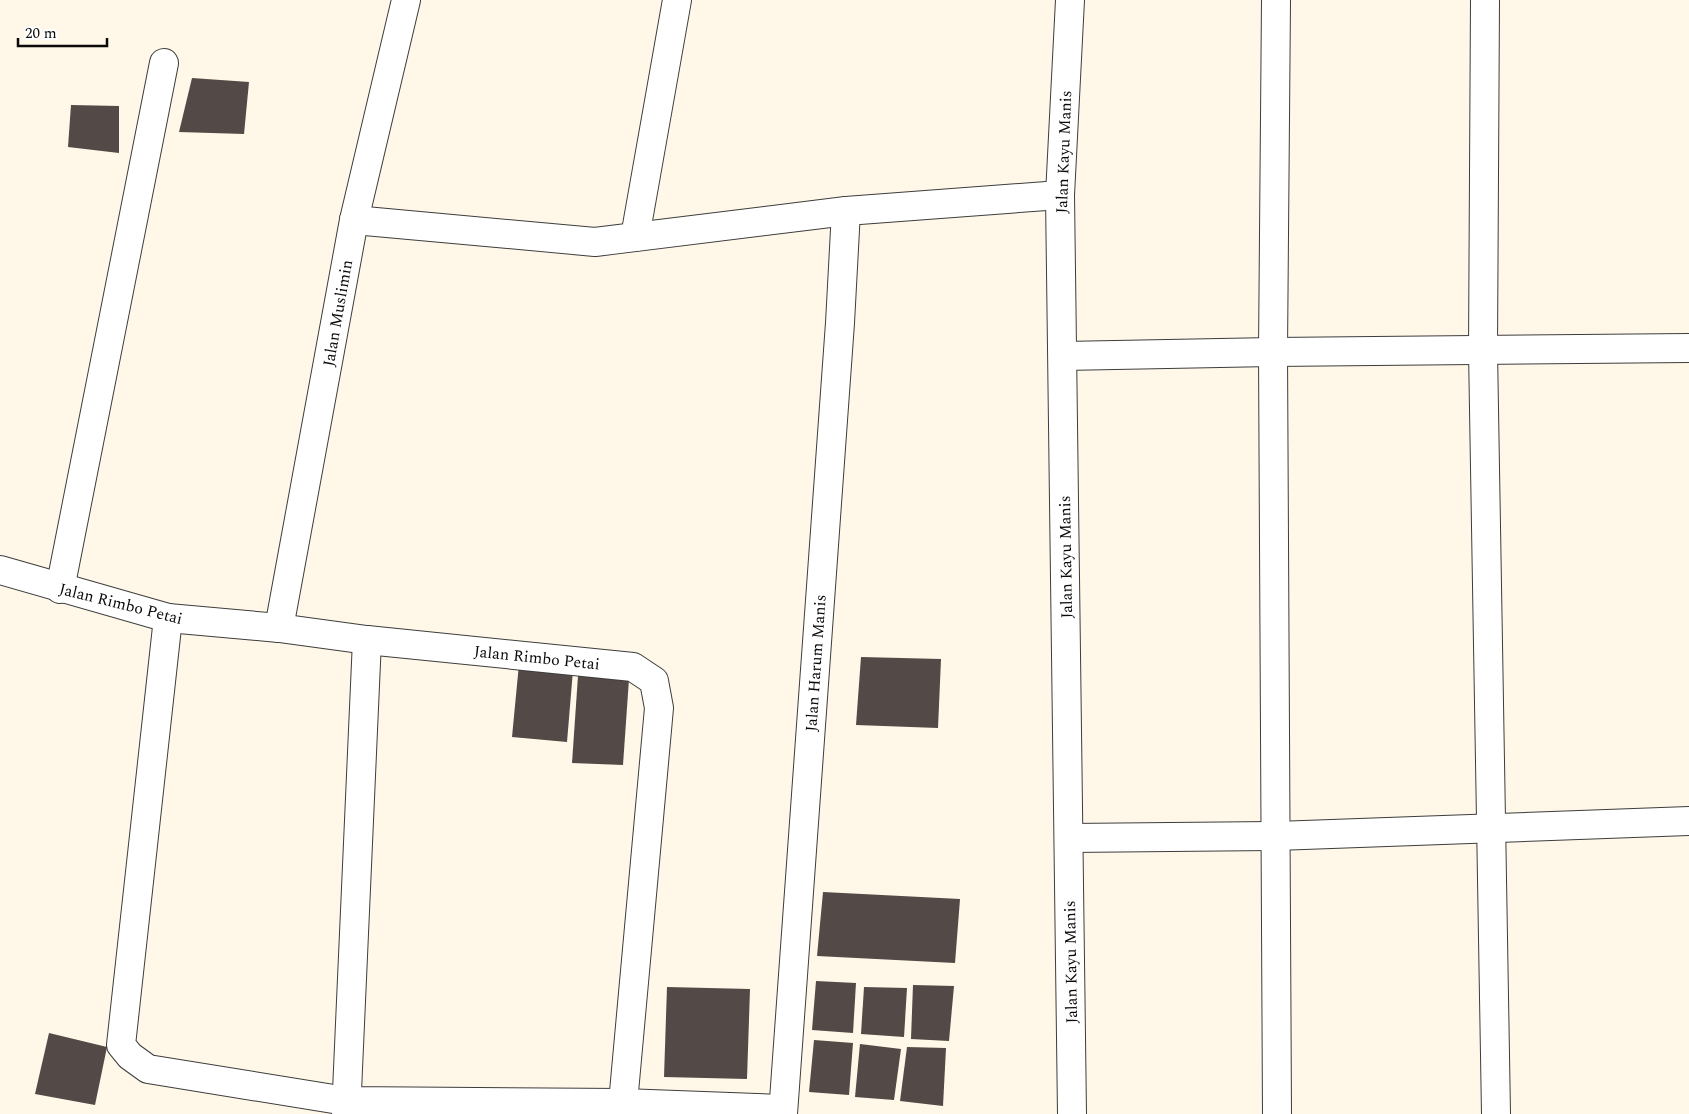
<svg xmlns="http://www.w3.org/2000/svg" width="1689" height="1114" viewBox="0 0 1689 1114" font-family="Spectral,serif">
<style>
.building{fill:#534946}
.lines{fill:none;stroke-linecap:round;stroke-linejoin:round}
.street-casing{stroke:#3d3d3d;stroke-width:30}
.street{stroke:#fff;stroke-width:28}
.labels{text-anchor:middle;stroke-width:5;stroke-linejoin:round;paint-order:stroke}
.street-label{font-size:16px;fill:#0a0a0a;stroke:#fff}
</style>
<rect width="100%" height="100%" fill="#fff7e7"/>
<!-- building -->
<g class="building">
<path d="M192,78L249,82L244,134L179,132Z"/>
<path d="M71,105L119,106V153L68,147Z"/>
<path d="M861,657L941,659L938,728L856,725Z"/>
<path d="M519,664L573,670L567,742L512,737Z"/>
<path d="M578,676L629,679L623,765L572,763Z"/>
<path d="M823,892L960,899L955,963L817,956Z"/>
<path d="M816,981L856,983L853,1033L812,1030Z"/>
<path d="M913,985L954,986L949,1041L911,1039Z"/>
<path d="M667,987L750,989L747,1079L664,1077Z"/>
<path d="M864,987L907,988L904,1037L861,1034Z"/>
<path d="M49,1033L107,1047L95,1105L35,1094Z"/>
<path d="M814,1040L853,1043L849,1095L809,1092Z"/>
<path d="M860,1044L901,1049L894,1100L855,1097Z"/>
<path d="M907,1047L946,1048L943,1106L900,1101Z"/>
</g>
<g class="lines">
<defs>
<g id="street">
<path d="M1070,0L1060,195L1072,1114"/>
<path d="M1276,0L1273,352L1277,1114"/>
<path d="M1485,0L1483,350L1496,1114"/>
<path d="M354,220L595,242L846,211L1060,195"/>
<path d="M635,237L677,0"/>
<path d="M1063,356L1273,352L1689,348"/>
<path d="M0,570L168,618L279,628L367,640L633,667L654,681L659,708L623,1103"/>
<path d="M60,589L164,63"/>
<path d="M168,618L121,1045L130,1056L148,1069L346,1101L623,1103L783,1109"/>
<path d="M279,628L354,220L406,0"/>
<path d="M1069,838L1276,836L1689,821"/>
<path d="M346,1114L367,640"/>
<path d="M783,1114L840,323L846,211"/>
</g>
</defs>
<!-- street casing -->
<use href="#street" class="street-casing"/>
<!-- street -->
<use href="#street" class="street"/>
</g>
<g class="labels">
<!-- street labels -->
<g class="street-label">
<text transform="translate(1063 152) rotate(-88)" y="6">Jalan Kayu Manis</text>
<text transform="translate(337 313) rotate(-80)" y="6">Jalan Muslimin</text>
<text transform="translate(1065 557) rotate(-91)" y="6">Jalan Kayu Manis</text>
<text transform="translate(121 603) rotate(14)" y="6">Jalan Rimbo Petai</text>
<text transform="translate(537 657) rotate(6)" y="6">Jalan Rimbo Petai</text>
<text transform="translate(815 663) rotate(-86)" y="6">Jalan Harum Manis</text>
<text transform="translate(1070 962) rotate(-91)" y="6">Jalan Kayu Manis</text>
</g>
</g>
<!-- scale -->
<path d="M18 38v8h89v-8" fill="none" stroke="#0a0a0a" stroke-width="2.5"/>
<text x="25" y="38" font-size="15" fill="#0a0a0a" stroke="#ffffff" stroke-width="4" paint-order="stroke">20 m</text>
</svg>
